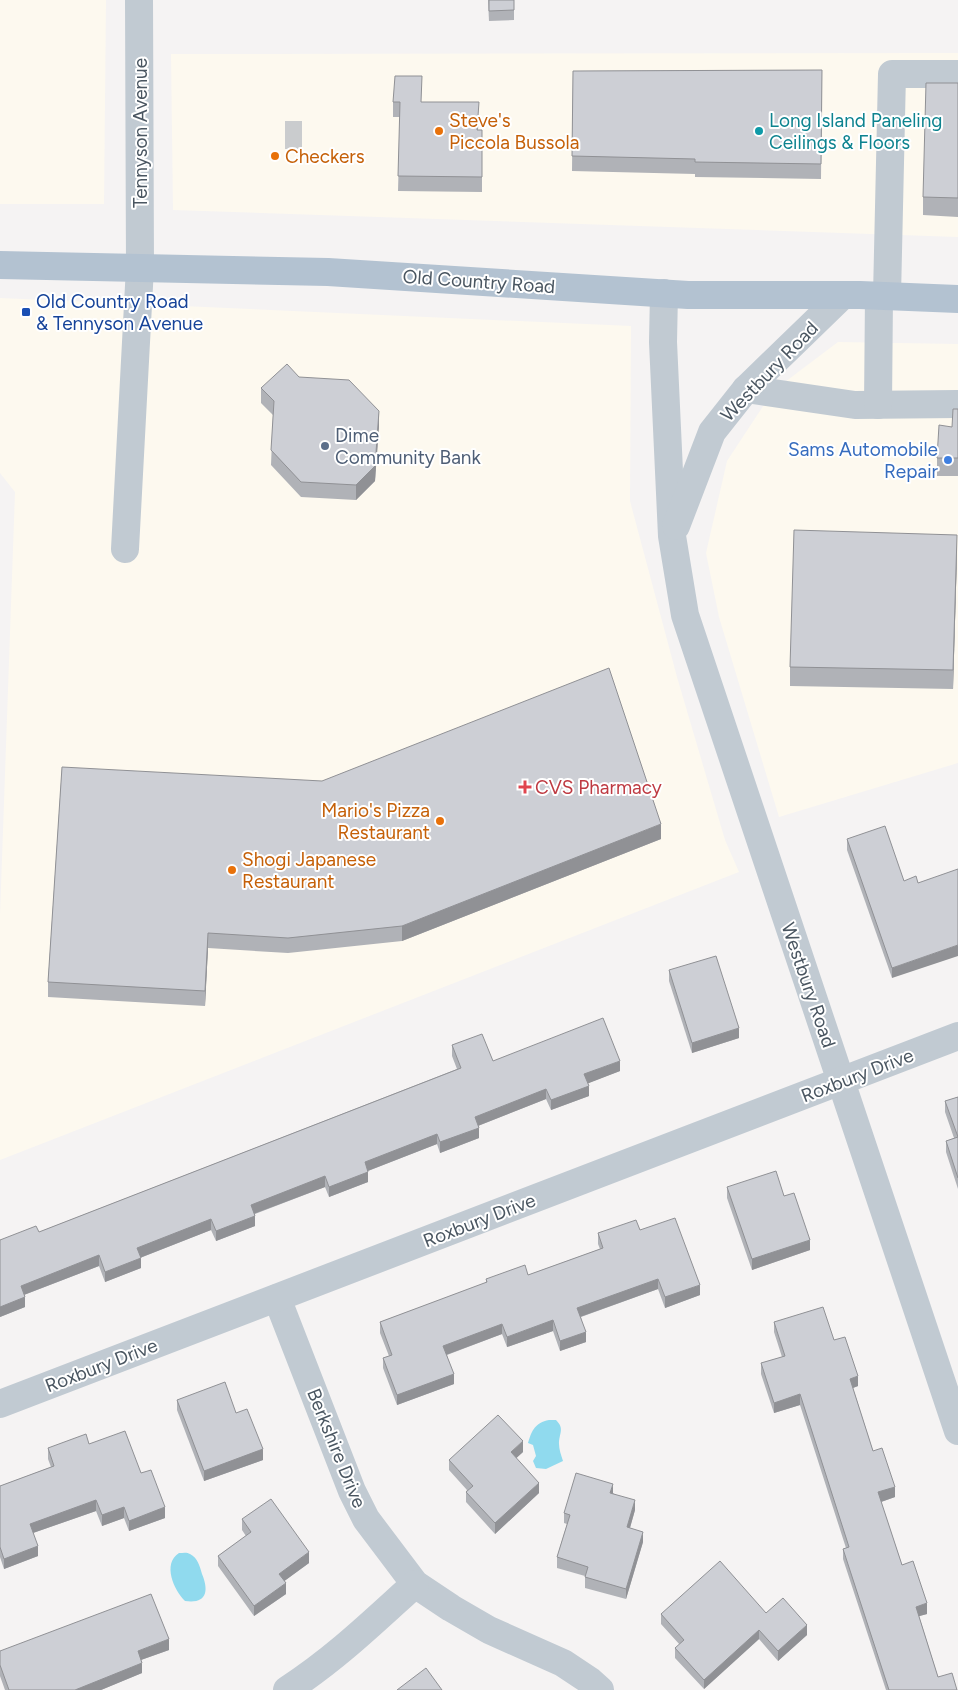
<svg xmlns="http://www.w3.org/2000/svg" width="958" height="1690" viewBox="0 0 958 1690" font-family="Figtree,sans-serif">
<style>
.commercial{fill:#fdf9ef}
.water{fill:#90daee}
.lines{fill:none;stroke-linecap:round;stroke-linejoin:round}
.minor-tunnel{stroke:#caccce;stroke-width:28;stroke-dasharray:28 14;stroke-linecap:butt}
.minor{stroke:#c1cad2;stroke-width:28}
.major{stroke:#b3c2d1;stroke-width:28}
.wall{fill:#b0b2b7}
.shaded-wall{fill:#909195}
.building{fill:#cdcfd5;stroke:#909195}
.food-dot{fill:#e8710a;stroke:#fff;stroke-width:2}
.culture-dot{fill:#0f9aa8;stroke:#fff;stroke-width:2}
.transit-dot{fill:#1a4fb4;stroke:#fff;stroke-width:2}
.service-dot{fill:#5c6f8a;stroke:#fff;stroke-width:2}
.shop-dot{fill:#3f7fe0;stroke:#fff;stroke-width:2}
.health-dot{fill:#e0444e;stroke:#fff;stroke-width:2}
.labels{text-anchor:middle;stroke-width:4;stroke-linejoin:round;paint-order:stroke}
.food-label{font-size:19px;fill:#c56008;stroke:#fff;text-anchor:start}
.culture-label{font-size:19px;fill:#0d838f;stroke:#fff;text-anchor:start}
.street-label{font-size:19px;fill:#4a5661;stroke:#fff}
.transit-label{font-size:19px;fill:#164399;stroke:#fff;text-anchor:start}
.service-label{font-size:19px;fill:#4e5e75;stroke:#fff;text-anchor:start}
.shop-label{font-size:19px;fill:#366cbe;stroke:#fff;text-anchor:end}
.health-label{font-size:19px;fill:#be3a42;stroke:#fff;text-anchor:start}
</style>
<rect width="100%" height="100%" fill="#f5f3f3"/>
<!-- commercial -->
<g class="commercial">
<path d="M0,0H106L104,204H0Z"/>
<path d="M958,53V237L173,210L171,54Z"/>
<path d="M0,298L631,326L630,501L677,677L725,840L739,872L0,1160V915L15,492L0,473Z"/>
<path d="M838,342L958,344V763L779,817L719,617L706,553L727,461L773,391Z"/>
</g>
<!-- water -->
<g class="water">
<path d="M549,1420H556C565,1429 559,1433 559,1444C559,1449 561,1455 563,1461L546,1469L536,1468L533,1461L536,1456L533,1445L528,1443C532,1430 535,1423 549,1420Z"/>
<path d="M179,1553C183,1553 187,1552 190,1554C198,1558 200,1567 202,1574C209,1591 207,1604 185,1601C174,1590 162,1564 179,1553Z"/>
</g>
<g class="lines">
<!-- minor-tunnel -->
<path class="minor-tunnel" d="M285,135H302"/>
<!-- minor -->
<g class="minor">
<path d="M664,293L663,342L672,536L685,615L958,1431"/>
<path d="M887,296L892,74H958"/>
<path d="M746,389L855,405L958,404"/>
<path d="M878,405L879,296"/>
<path d="M676,526L712,432L746,389L842,296"/>
<path d="M125,549L140,267L139,0"/>
<path d="M277,1298L352,1491L366,1519L415,1584L451,1608L489,1630L563,1663L590,1681L600,1690"/>
<path d="M0,1404L958,1036"/>
<path d="M287,1690C335,1659 373,1622 415,1584"/>
</g>
<!-- major -->
<path class="major" d="M0,265L328,272L688,295H860L958,299"/>
</g>
<!-- wall -->
<g class="wall">
<path d="M488,0H514V20L489,21Z"/>
<path d="M822,70L821,179L695,177V174L572,171L573,71Z"/>
<path d="M958,83V217L923,215V197Z"/>
<path d="M393,102H421L479,117L478,130H482V192L398,191L400,117H393Z"/>
<path d="M299,377L379,426L375,481L356,500L301,497L271,465L273,415L261,403V388Z"/>
<path d="M958,409V476H937V458L952,427Z"/>
<path d="M957,554L953,689L790,686V667Z"/>
<path d="M62,767L661,839L402,941L288,953L208,948L205,1006L48,997V982Z"/>
<path d="M847,839L904,881L892,978L847,850Z"/>
<path d="M669,970L739,1038L692,1053L669,981Z"/>
<path d="M452,1045L493,1061L620,1071L588,1083L589,1096L551,1110L546,1099L478,1126L479,1138L440,1153L437,1144L368,1171V1182L329,1197L325,1187L255,1214V1226L216,1241L211,1230L140,1258L141,1268L105,1282L99,1266L24,1295L25,1307L0,1317V1240L39,1232L457,1069L452,1056Z"/>
<path d="M958,1097V1189L946,1152V1141L954,1138L945,1112V1101Z"/>
<path d="M727,1187L784,1196L810,1250L752,1270L727,1198Z"/>
<path d="M640,1230L700,1295L665,1308L658,1289L581,1317L586,1342L560,1351L553,1331L507,1347L502,1334L447,1355L454,1384L397,1405L383,1368V1358L389,1356L380,1333V1322L486,1283V1279L528,1275L600,1249L598,1244V1233Z"/>
<path d="M774,1322L834,1340L858,1386L853,1388L873,1451L895,1497L881,1502L902,1565L927,1614L919,1616L938,1677L957,1690H886L843,1559V1549L846,1548L800,1405L774,1413L761,1374V1363L782,1357L774,1332Z"/>
<path d="M177,1400L236,1413L263,1460L204,1481L177,1410Z"/>
<path d="M89,1444L141,1473L165,1518L129,1531L124,1518L102,1526L96,1511L33,1533L38,1556L4,1569L0,1557V1486L51,1467L48,1459V1448Z"/>
<path d="M523,1452L516,1458L539,1493L495,1534L466,1502V1492L467,1490L449,1470V1460Z"/>
<path d="M613,1493L635,1510L630,1528L643,1542L626,1599L585,1588V1576L557,1568V1557L567,1524L564,1523V1513Z"/>
<path d="M242,1519L309,1563L284,1581L286,1594L254,1616L218,1566V1556L246,1536L242,1530Z"/>
<path d="M766,1613L807,1635L778,1661L759,1639L704,1689L675,1658V1648L680,1645L661,1624V1614Z"/>
<path d="M169,1650L141,1660L142,1673L101,1690H5L0,1676V1651Z"/>
</g>
<!-- shaded-wall -->
<g class="shaded-wall">
<path d="M379,411V426L375,481L356,500V485Z"/>
<path d="M957,535V554L953,689V670Z"/>
<path d="M661,824V839L402,941V926Z"/>
<path d="M208,933V948L205,1006V991Z"/>
<path d="M958,945V956L892,978V968Z"/>
<path d="M739,1028V1038L692,1053V1043Z"/>
<path d="M620,1061V1071L584,1085V1074Z"/>
<path d="M589,1086V1096L551,1110V1100Z"/>
<path d="M546,1089V1099L475,1127V1117Z"/>
<path d="M479,1128V1138L440,1153V1142Z"/>
<path d="M437,1134V1144L365,1172V1162Z"/>
<path d="M368,1172V1182L329,1197V1187Z"/>
<path d="M325,1176V1187L251,1215V1205Z"/>
<path d="M255,1216V1226L216,1241V1231Z"/>
<path d="M211,1219V1230L137,1259V1248Z"/>
<path d="M810,1240V1250L752,1270V1259Z"/>
<path d="M99,1255V1266L21,1296V1286Z"/>
<path d="M141,1258V1268L105,1282V1272Z"/>
<path d="M658,1279V1289L577,1318V1308Z"/>
<path d="M700,1285V1295L665,1308V1297Z"/>
<path d="M25,1297V1307L0,1317V1307Z"/>
<path d="M553,1320V1331L507,1347V1337Z"/>
<path d="M502,1324V1334L443,1356V1346Z"/>
<path d="M586,1332V1342L560,1351V1341Z"/>
<path d="M454,1374V1384L397,1405V1395Z"/>
<path d="M858,1376V1386L850,1389V1379Z"/>
<path d="M800,1394V1405L774,1413V1403Z"/>
<path d="M523,1441V1452L511,1463V1452Z"/>
<path d="M263,1449V1460L204,1481V1471Z"/>
<path d="M539,1483V1493L495,1534V1523Z"/>
<path d="M613,1484V1494L610,1493Z"/>
<path d="M895,1487V1497L878,1503V1492Z"/>
<path d="M96,1500V1511L30,1534V1524Z"/>
<path d="M635,1500V1510L627,1538V1527Z"/>
<path d="M124,1507V1518L102,1526V1515Z"/>
<path d="M165,1507V1518L129,1531V1521Z"/>
<path d="M643,1532V1542L626,1599V1589Z"/>
<path d="M38,1546V1556L4,1569V1559Z"/>
<path d="M309,1552V1563L279,1585V1574Z"/>
<path d="M286,1583V1594L254,1616V1606Z"/>
<path d="M927,1603V1614L916,1617V1607Z"/>
<path d="M807,1625V1635L778,1661V1651Z"/>
<path d="M759,1630V1639L704,1689V1680Z"/>
<path d="M169,1639V1650L138,1661V1651Z"/>
<path d="M142,1663V1673L101,1690H75Z"/>
</g>
<!-- building -->
<g class="building">
<path d="M489,0H514V10L489,11Z"/>
<path d="M822,70L821,164L695,162V159L572,156L573,71Z"/>
<path d="M395,76H422L421,102H479L477,130H482V177L398,176L400,102H393Z"/>
<path d="M926,83H958V198L923,197Z"/>
<path d="M287,364L299,377L349,380L379,411L375,466L356,485L301,482L271,450L274,401L261,388Z"/>
<path d="M953,409H958V458H937L939,425L952,427Z"/>
<path d="M794,530L957,535L953,670L790,667Z"/>
<path d="M609,668L661,824L402,926L288,938L208,933L205,991L48,982L62,767L322,781Z"/>
<path d="M885,826L904,881L916,876L918,883L958,869V945L892,968L847,839Z"/>
<path d="M716,956L739,1028L692,1043L669,970Z"/>
<path d="M603,1018L620,1061L584,1074L589,1086L551,1100L546,1089L475,1117L479,1128L440,1142L437,1134L365,1162L368,1172L329,1187L325,1176L251,1205L255,1216L216,1231L211,1219L137,1248L141,1258L105,1272L99,1255L21,1286L25,1297L0,1307V1240L36,1226L39,1232L461,1068L452,1045L482,1034L493,1061Z"/>
<path d="M958,1097V1178L946,1141L958,1137L945,1101Z"/>
<path d="M776,1171L784,1196L794,1193L810,1240L752,1259L727,1187Z"/>
<path d="M675,1218L700,1285L665,1297L658,1279L577,1308L586,1332L560,1341L553,1320L507,1337L502,1324L443,1346L454,1374L397,1395L383,1358L392,1355L380,1322L487,1282L486,1279L525,1265L528,1275L603,1248L598,1233L636,1220L640,1230Z"/>
<path d="M823,1307L834,1340L845,1337L858,1376L850,1379L873,1451L882,1448L895,1487L878,1492L902,1565L913,1561L927,1603L916,1607L938,1677L952,1673L957,1690H889L843,1549L849,1547L800,1394L774,1403L761,1363L785,1356L774,1322Z"/>
<path d="M225,1382L236,1413L247,1409L263,1449L204,1471L177,1400Z"/>
<path d="M498,1415L523,1441L511,1452L539,1483L495,1523L466,1492L473,1486L449,1460Z"/>
<path d="M125,1431L141,1473L151,1470L165,1507L129,1521L124,1507L102,1515L96,1500L30,1524L38,1546L4,1559L0,1547V1486L54,1466L48,1448L86,1434L89,1444Z"/>
<path d="M576,1473L613,1484L610,1493L635,1500L627,1527L643,1532L626,1589L585,1577L588,1567L557,1557L570,1515L564,1513Z"/>
<path d="M271,1499L309,1552L279,1574L286,1583L254,1606L218,1556L251,1532L242,1519Z"/>
<path d="M720,1561L766,1613L783,1598L807,1625L778,1651L759,1630L704,1680L675,1648L684,1640L661,1614Z"/>
<path d="M151,1594L169,1639L138,1651L142,1663L75,1690H9L0,1665V1651Z"/>
<path d="M426,1668L442,1690H397Z"/>
</g>
<!-- markers -->
<g class="food-dot">
<circle cx="439" cy="131" r="5"/>
<circle cx="275" cy="156" r="5"/>
<circle cx="440" cy="821" r="5"/>
<circle cx="232" cy="870" r="5"/>
</g>
<circle class="culture-dot" cx="759" cy="131" r="5"/>
<rect class="transit-dot" x="21" y="307" width="10" height="10" rx="2.5"/>
<circle class="service-dot" cx="325" cy="446" r="5"/>
<circle class="shop-dot" cx="948" cy="460" r="5"/>
<path class="health-dot" d="M522.5 779.5h5v5h5v5h-5v5h-5v-5h-5v-5h5z"/>
<g class="labels">
<!-- food labels -->
<g class="food-label">
<text x="449" y="127">Steve's<tspan x="449" dy="22">Piccola Bussola</tspan></text>
<text x="285" y="163">Checkers</text>
<text x="430" y="817" text-anchor="end">Mario's Pizza<tspan x="430" dy="22">Restaurant</tspan></text>
<text x="242" y="866">Shogi Japanese<tspan x="242" dy="22">Restaurant</tspan></text>
</g>
<!-- culture labels -->
<g class="culture-label">
<text x="769" y="127">Long Island Paneling<tspan x="769" dy="22">Ceilings &amp; Floors</tspan></text>
</g>
<!-- street labels -->
<g class="street-label">
<text transform="translate(140 133) rotate(-90)" y="7">Tennyson Avenue</text>
<text transform="translate(479 281) rotate(4)" y="7">Old Country Road</text>
<text transform="translate(769 371) rotate(-46)" y="7">Westbury Road</text>
<text transform="translate(809 985) rotate(71)" y="7">Westbury Road</text>
<text transform="translate(857 1075) rotate(-21)" y="7">Roxbury Drive</text>
<text transform="translate(479 1220) rotate(-21)" y="7">Roxbury Drive</text>
<text transform="translate(101 1365) rotate(-21)" y="7">Roxbury Drive</text>
<text transform="translate(337 1448) rotate(68)" y="7">Berkshire Drive</text>
</g>
<!-- transit labels -->
<g class="transit-label">
<text x="36" y="308">Old Country Road<tspan x="36" dy="22">&amp; Tennyson Avenue</tspan></text>
</g>
<!-- service labels -->
<g class="service-label">
<text x="335" y="442">Dime<tspan x="335" dy="22">Community Bank</tspan></text>
</g>
<!-- shop labels -->
<g class="shop-label">
<text x="938" y="456">Sams Automobile<tspan x="938" dy="22">Repair</tspan></text>
</g>
<!-- health labels -->
<g class="health-label">
<text x="535" y="794">CVS Pharmacy</text>
</g>
</g>
</svg>
